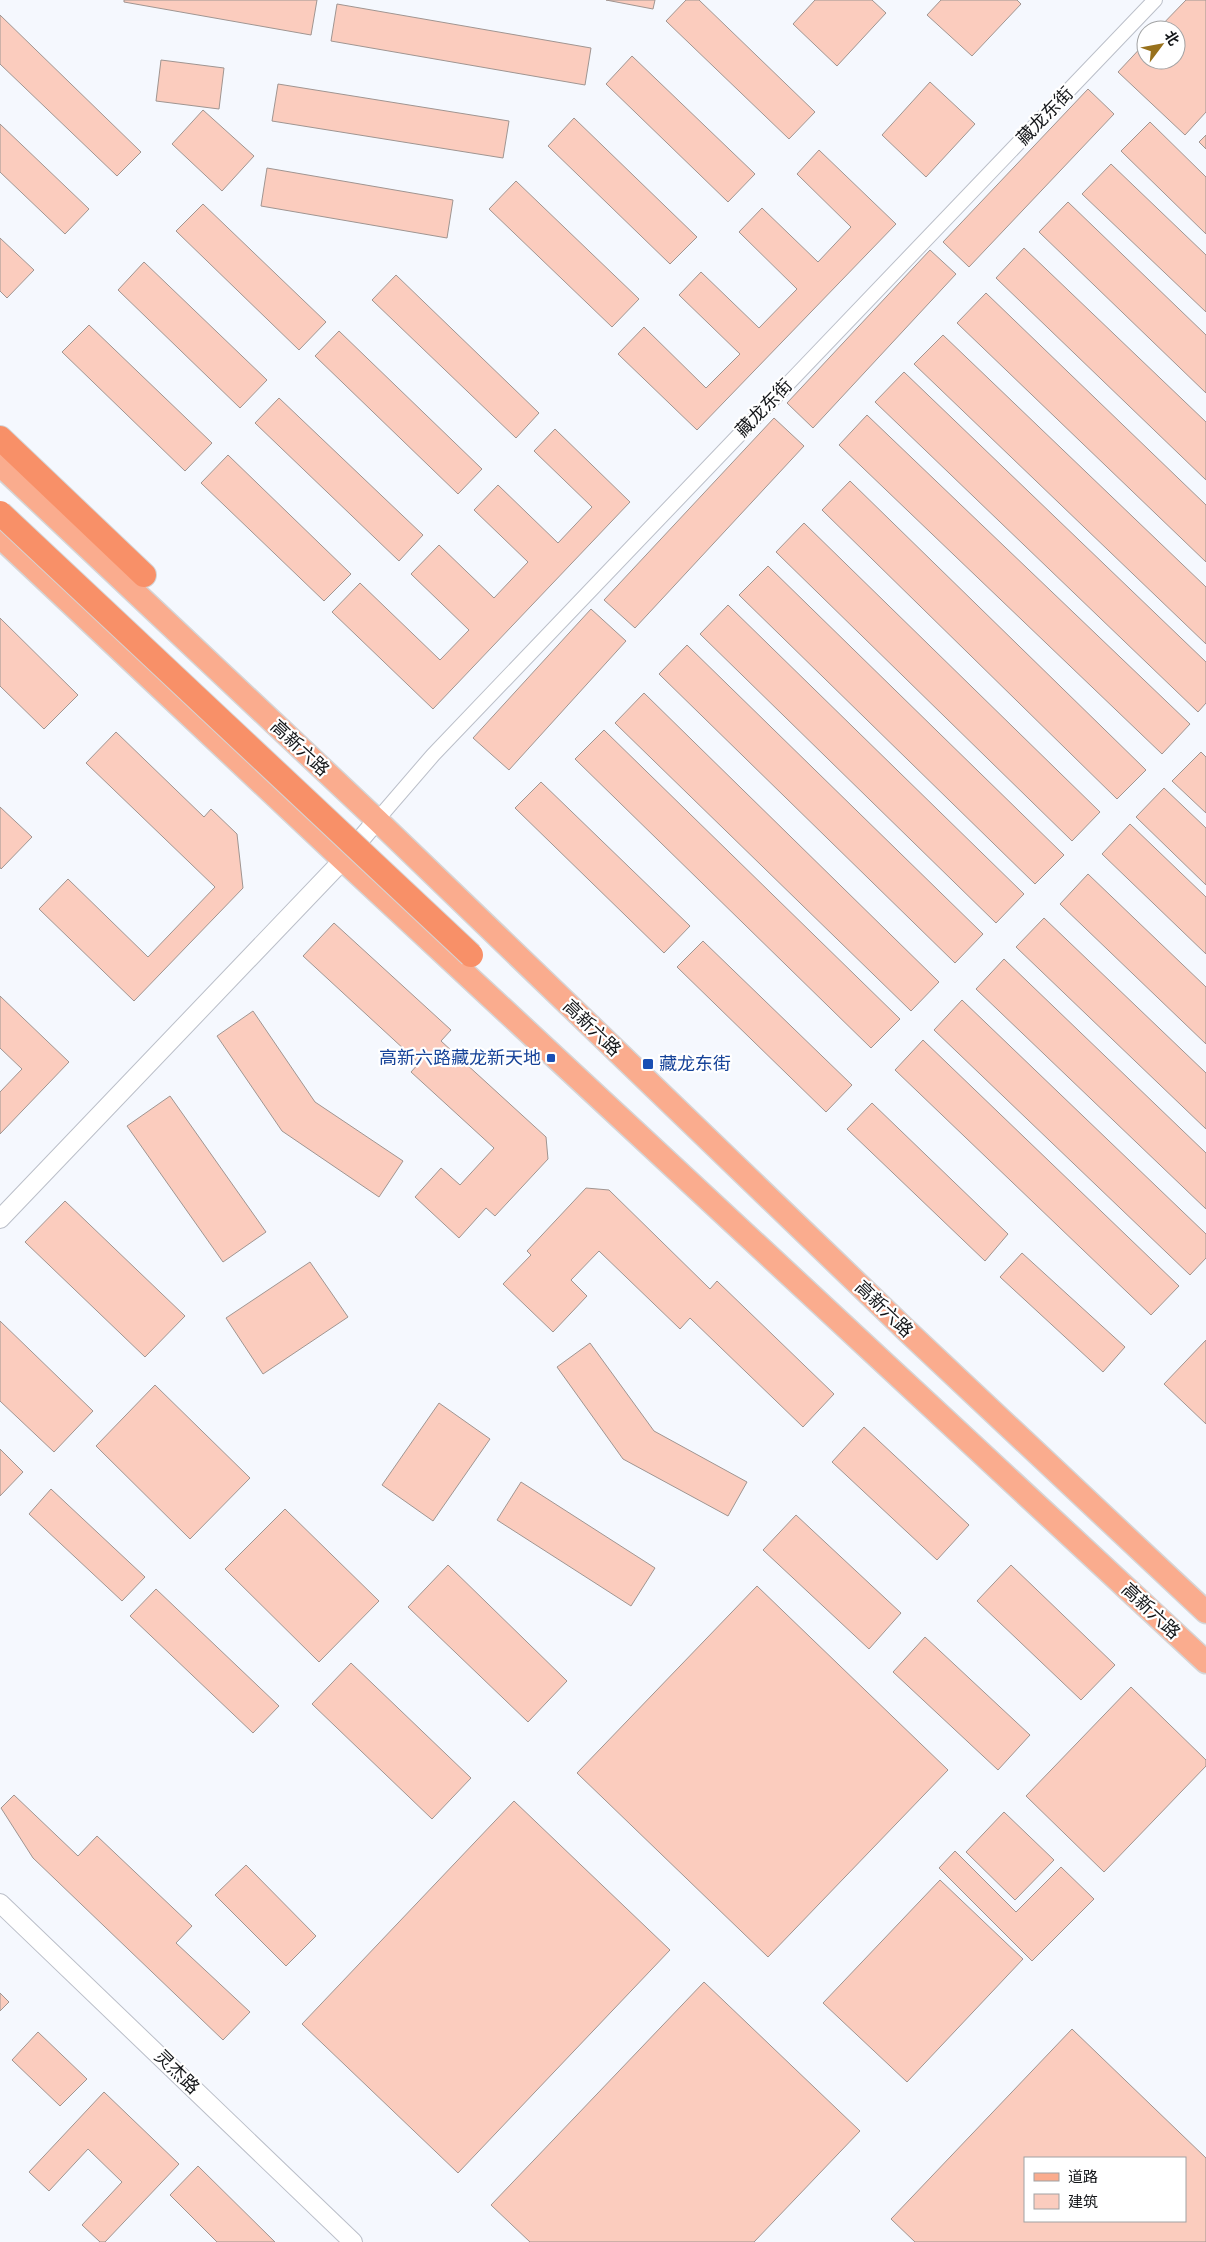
<svg xmlns="http://www.w3.org/2000/svg" width="1206" height="2242" viewBox="0 0 1206 2242" font-family="Raleway,'Noto Sans SC',sans-serif">
<style>
.building{fill:#fbccbe;stroke:#a09591;fill-rule:evenodd}
.lines{fill:none;stroke-linecap:round;stroke-linejoin:round}
.minor-casing{stroke:#bbbfc9;stroke-width:16}
.tertiary-casing{stroke:#bbbfc9;stroke-width:20}
.primary-casing{stroke:#d5d5d6;stroke-width:25}
.trunk-casing{stroke:#d5d5d6;stroke-width:26}
.minor{stroke:#fff;stroke-width:14}
.tertiary{stroke:#fff;stroke-width:18}
.primary{stroke:#faac8e;stroke-width:22}
.trunk{stroke:#f89068;stroke-width:24}
.trunk-bridge-casing{stroke:#d5d5d6;stroke-width:26;stroke-linecap:butt}
.trunk-bridge{stroke:#f89068;stroke-width:24}
.transit-dot{fill:#1a4fb4;stroke:#fff;stroke-width:2}
.labels{text-anchor:middle;stroke-width:4.5;stroke-linejoin:round;paint-order:stroke}
.street-label{font-size:18px;fill:#141619;stroke:#fff}
.transit-label{font-size:18px;fill:#164399;stroke:#fff;text-anchor:end}
</style>
<rect width="100%" height="100%" fill="#f5f8fe"/>
<!-- building -->
<g class="building">
<path d="M124,0H317L311,35L124,2Z"/>
<path d="M606,0H655L653,9Z"/>
<path d="M686,0H699L815,112L789,139L666,21Z"/>
<path d="M815,0H872L886,13L837,66L793,24Z"/>
<path d="M941,0H1017L1021,4L972,56L927,15Z"/>
<path d="M1186,0H1206V112L1185,135L1118,72L1146,42V60H1176V30H1157Z"/>
<path d="M337,4L591,48L585,85L331,41Z"/>
<path d="M0,15L141,152L117,176L0,64Z"/>
<path d="M632,56L755,174L728,202L606,84Z"/>
<path d="M161,60L224,68L219,109L156,101Z"/>
<path d="M930,82L975,124L926,177L882,135Z"/>
<path d="M278,84L509,121L503,158L272,121Z"/>
<path d="M1088,89L1114,114L969,267L943,242Z"/>
<path d="M203,110L254,156L222,191L172,144Z"/>
<path d="M574,118L697,237L670,264L548,146Z"/>
<path d="M1150,122L1206,177V234L1121,151Z"/>
<path d="M0,124L89,209L65,234L0,172Z"/>
<path d="M1206,135V149L1199,142Z"/>
<path d="M819,150L896,224L697,430L618,354L644,327L706,388L740,354L679,295L701,272L759,328L797,289L739,232L762,208L818,262L851,227L797,174Z"/>
<path d="M1111,164L1206,255V312L1082,194Z"/>
<path d="M267,168L453,200L447,238L261,206Z"/>
<path d="M516,181L639,299L612,327L489,209Z"/>
<path d="M1068,202L1206,335V393L1039,232Z"/>
<path d="M203,204L326,322L299,350L176,231Z"/>
<path d="M0,238L34,270L7,298L0,291Z"/>
<path d="M1024,248L1206,422V480L996,278Z"/>
<path d="M930,250L956,274L813,428L787,403Z"/>
<path d="M144,262L267,380L240,408L118,290Z"/>
<path d="M396,275L539,413L516,438L372,300Z"/>
<path d="M986,293L1206,505V562L957,323Z"/>
<path d="M89,325L212,443L185,471L62,352Z"/>
<path d="M339,331L482,469L458,494L315,356Z"/>
<path d="M943,335L1206,587V644L914,364Z"/>
<path d="M904,372L1206,662V703L1198,712L875,402Z"/>
<path d="M279,398L423,535L399,561L255,423Z"/>
<path d="M867,415L1190,724L1162,754L839,445Z"/>
<path d="M774,418L804,446L635,628L604,600Z"/>
<path d="M555,429L630,502L433,709L332,612L360,583L440,660L469,630L411,574L439,545L494,598L528,562L474,510L498,485L558,543L592,507L534,451Z"/>
<path d="M228,455L351,574L324,601L201,483Z"/>
<path d="M850,481L1146,770L1117,799L822,510Z"/>
<path d="M804,523L1100,812L1072,841L776,552Z"/>
<path d="M768,566L1064,855L1035,884L739,595Z"/>
<path d="M728,605L1024,894L996,923L700,634Z"/>
<path d="M591,609L626,641L509,770L473,738Z"/>
<path d="M0,618L78,695L44,729L0,686Z"/>
<path d="M687,645L983,934L955,963L659,674Z"/>
<path d="M644,693L939,982L911,1011L615,723Z"/>
<path d="M604,730L900,1019L871,1048L575,759Z"/>
<path d="M116,732L204,817L211,809L237,834L243,888L134,1001L39,909L68,879L148,957L215,887L86,763Z"/>
<path d="M1201,752L1206,757V813L1172,781Z"/>
<path d="M541,782L690,926L664,953L515,808Z"/>
<path d="M1164,788L1206,828V885L1136,817Z"/>
<path d="M0,807L32,837L1,869L0,867Z"/>
<path d="M1130,824L1206,897V954L1102,854Z"/>
<path d="M1088,874L1206,987V1044L1060,904Z"/>
<path d="M1044,918L1206,1073V1129L1016,947Z"/>
<path d="M334,923L451,1030L441,1041L546,1137L548,1159L495,1216L486,1208L459,1238L415,1197L441,1168L460,1185L494,1148L411,1072L419,1063L303,956Z"/>
<path d="M703,941L852,1085L826,1112L677,967Z"/>
<path d="M1004,959L1206,1153V1209L976,989Z"/>
<path d="M0,996L69,1062L0,1134V1092L22,1069L0,1048Z"/>
<path d="M962,1000L1206,1234V1258L1190,1275L934,1030Z"/>
<path d="M253,1011L315,1102L403,1161L379,1197L282,1131L217,1036Z"/>
<path d="M923,1040L1179,1286L1151,1315L895,1070Z"/>
<path d="M170,1096L266,1232L223,1262L127,1126Z"/>
<path d="M872,1103L1008,1234L985,1261L847,1129Z"/>
<path d="M586,1188L609,1190L710,1289L717,1281L834,1394L803,1427L690,1318L680,1329L599,1251L571,1280L587,1296L553,1332L503,1284L531,1255L527,1251Z"/>
<path d="M65,1201L185,1316L145,1357L25,1242Z"/>
<path d="M1022,1253L1125,1347L1103,1372L1000,1277Z"/>
<path d="M310,1262L348,1317L263,1374L226,1318Z"/>
<path d="M0,1321L93,1411L54,1452L0,1401Z"/>
<path d="M1206,1340V1424L1164,1384Z"/>
<path d="M590,1343L654,1431L747,1482L728,1516L623,1459L557,1367Z"/>
<path d="M155,1385L250,1478L190,1539L96,1446Z"/>
<path d="M439,1403L490,1439L433,1521L382,1485Z"/>
<path d="M864,1427L969,1525L937,1560L832,1462Z"/>
<path d="M0,1449L23,1472L0,1496Z"/>
<path d="M521,1482L655,1568L631,1606L497,1520Z"/>
<path d="M51,1489L145,1577L122,1601L29,1514Z"/>
<path d="M285,1509L379,1601L319,1662L225,1569Z"/>
<path d="M796,1515L901,1613L869,1649L763,1550Z"/>
<path d="M448,1565L567,1681L528,1722L408,1607Z"/>
<path d="M1011,1565L1115,1665L1081,1700L977,1601Z"/>
<path d="M757,1586L948,1770L768,1957L577,1773Z"/>
<path d="M156,1589L279,1706L253,1733L130,1616Z"/>
<path d="M925,1637L1030,1735L998,1770L893,1672Z"/>
<path d="M351,1663L471,1778L432,1819L312,1704Z"/>
<path d="M1131,1687L1206,1760V1766L1104,1872L1026,1796Z"/>
<path d="M14,1795L78,1856L97,1836L192,1926L176,1943L250,2012L223,2040L33,1858L1,1808Z"/>
<path d="M514,1801L670,1950L458,2173L302,2024Z"/>
<path d="M1004,1812L1054,1860L1015,1900L966,1852Z"/>
<path d="M955,1851L1016,1912L1061,1867L1094,1899L1032,1961L939,1868Z"/>
<path d="M246,1865L316,1936L286,1966L215,1895Z"/>
<path d="M940,1880L1023,1959L907,2082L823,2003Z"/>
<path d="M704,1982L860,2131L754,2242H530L491,2205Z"/>
<path d="M0,1993L9,2002L0,2011Z"/>
<path d="M1072,2029L1206,2158V2242H915L891,2219ZM1025,2158H1185V2221H1025Z"/>
<path d="M38,2032L87,2079L60,2106L12,2060Z"/>
<path d="M104,2092L179,2164L105,2242H100L82,2225L122,2182L88,2149L49,2191L29,2172Z"/>
<path d="M198,2166L275,2242H217L170,2195Z"/>
</g>
<g class="lines">
<defs>
<path id="minor" d="M377,820L433,755L1155,0"/>
<g id="tertiary">
<path d="M0,1219L343,860L377,820"/>
<path d="M0,1903L353,2242"/>
</g>
<g id="primary">
<path d="M0,465L377,820L907,1331L1206,1612"/>
<path d="M0,537L343,860L1206,1662"/>
</g>
<path id="trunk" d="M0,438L144,575"/>
</defs>
<!-- minor casing -->
<use href="#minor" class="minor-casing"/>
<!-- tertiary casing -->
<use href="#tertiary" class="tertiary-casing"/>
<!-- primary casing -->
<use href="#primary" class="primary-casing"/>
<!-- trunk casing -->
<use href="#trunk" class="trunk-casing"/>
<!-- minor -->
<use href="#minor" class="minor"/>
<!-- tertiary -->
<use href="#tertiary" class="tertiary"/>
<!-- primary -->
<use href="#primary" class="primary"/>
<!-- trunk -->
<use href="#trunk" class="trunk"/>
<defs>
<path id="trunk-bridge" d="M0,513L471,955"/>
</defs>
<!-- trunk-bridge casing -->
<use href="#trunk-bridge" class="trunk-bridge-casing"/>
<!-- trunk-bridge -->
<use href="#trunk-bridge" class="trunk-bridge"/>
</g>
<!-- markers -->
<g class="transit-dot">
<rect x="546" y="1053" width="10" height="10" rx="2.5"/>
<rect x="642" y="1058" width="12" height="12" rx="2.5"/>
</g>
<g class="labels">
<!-- street labels -->
<g class="street-label">
<text transform="translate(1045 116) rotate(-46)" y="6">藏龙东街</text>
<text transform="translate(764 408) rotate(-46)" y="6">藏龙东街</text>
<text transform="translate(300 748) rotate(43)" y="6">高新六路</text>
<text transform="translate(592 1028) rotate(44)" y="6">高新六路</text>
<text transform="translate(884 1309) rotate(44)" y="6">高新六路</text>
<text transform="translate(1151 1611) rotate(43)" y="6">高新六路</text>
<text transform="translate(177 2072) rotate(44)" y="6">灵杰路</text>
</g>
<!-- transit labels -->
<g class="transit-label">
<text x="541" y="1064">高新六路藏龙新天地</text>
<text x="659" y="1070" text-anchor="start">藏龙东街</text>
</g>
</g>
<!-- legend -->
<rect x="1024" y="2157" width="162" height="65" fill="#ffffff" stroke="#a1a2a3"/>
<rect x="1034" y="2173" width="25" height="8" fill="#faac8e" stroke="#a1a2a3"/>
<text x="1068" y="2182" font-size="15" fill="#141619">道路</text>
<rect x="1034" y="2194" width="25" height="15" fill="#fbccbe" stroke="#a1a2a3"/>
<text x="1068" y="2207" font-size="15" fill="#141619">建筑</text>
<!-- north arrow -->
<g transform="translate(1161 45) rotate(58)"><circle r="24" fill="#ffffff" stroke="#a1a2a3"/>
<path d="M0-4L9 19L0 12L-9 19Z" fill="#98711c"/>
<text y="-8" font-size="14" font-weight="bold" text-anchor="middle" fill="#141619">北</text>
</g>
</svg>
